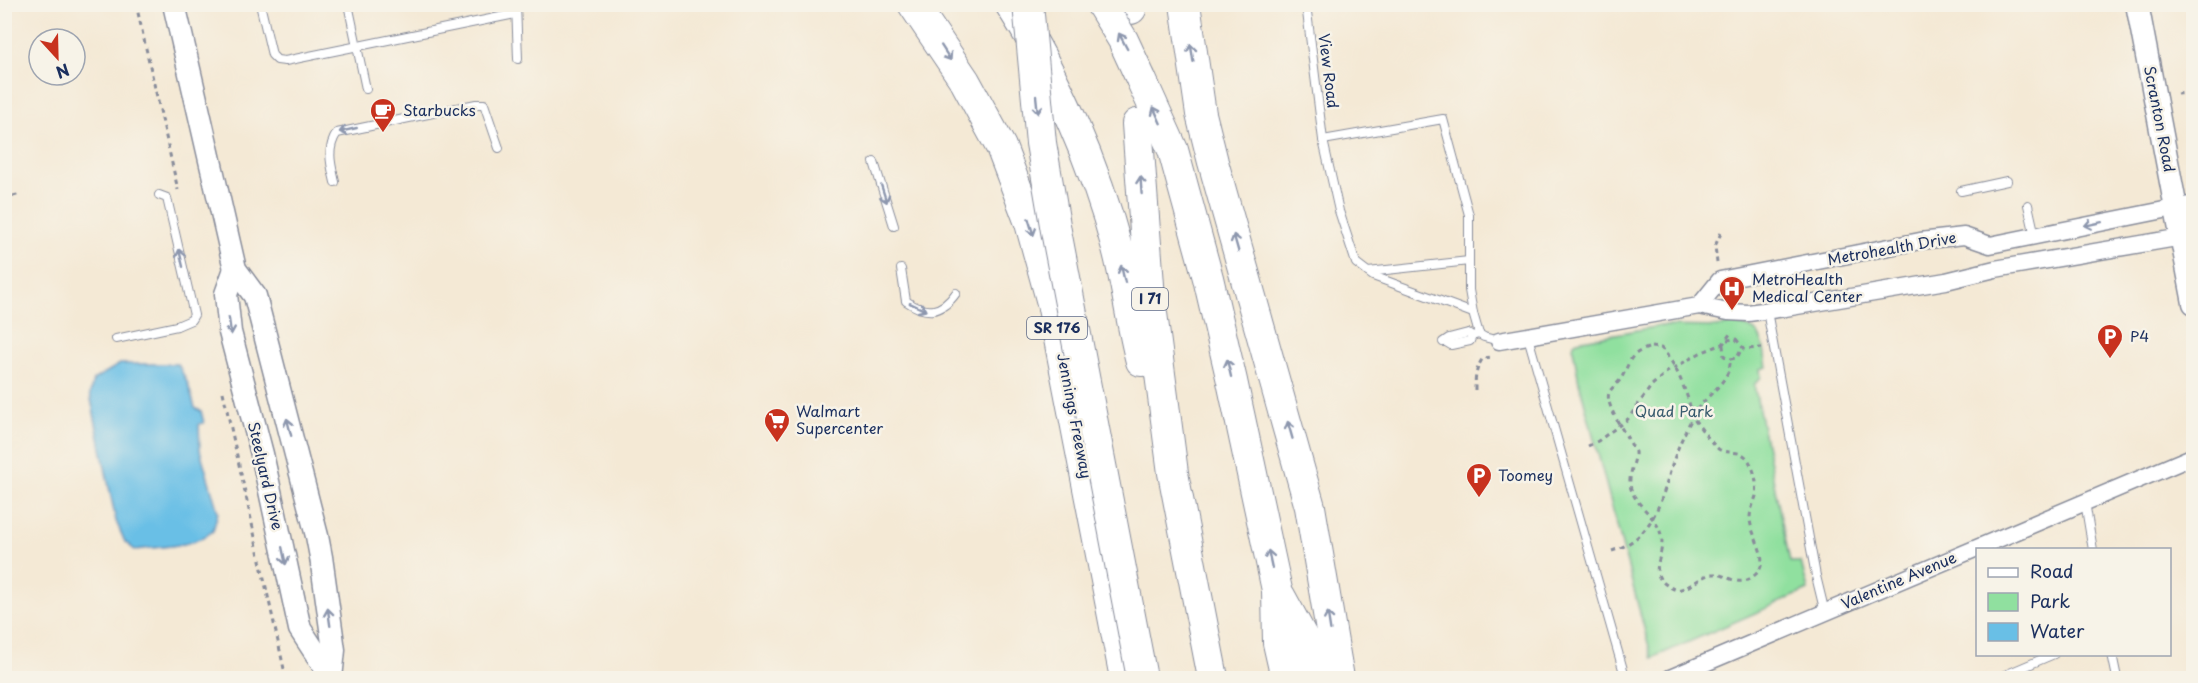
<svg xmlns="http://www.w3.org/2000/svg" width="2198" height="683" viewBox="0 0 2198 683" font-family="'Playpen Sans',sans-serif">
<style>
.green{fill:#90e09f;stroke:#56887e;stroke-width:1.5}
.water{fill:#69bfe6;stroke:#4277a2;stroke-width:1.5}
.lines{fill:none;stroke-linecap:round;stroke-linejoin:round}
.lane-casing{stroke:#888c9a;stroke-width:10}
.street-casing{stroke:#888c9a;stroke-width:19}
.secondary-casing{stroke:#888c9a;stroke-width:25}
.highway-casing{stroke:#888c9a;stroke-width:32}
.path{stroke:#888c9a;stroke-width:3;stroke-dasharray:4.5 4.5;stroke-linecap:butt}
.lane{stroke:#fff;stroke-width:8}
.street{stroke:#fff;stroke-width:16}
.secondary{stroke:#fff;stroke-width:22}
.highway{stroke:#fff;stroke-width:30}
.highway-bridge-casing{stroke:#888c9a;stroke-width:32;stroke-linecap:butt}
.highway-bridge{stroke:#fff;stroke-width:30}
.oneway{stroke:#8d97ae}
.labels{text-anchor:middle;stroke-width:5;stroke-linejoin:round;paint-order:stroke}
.shield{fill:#f7f3e8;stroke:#5d6a87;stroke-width:1.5}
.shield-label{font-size:14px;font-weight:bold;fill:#1b2f5e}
.street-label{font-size:15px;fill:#1b2f5e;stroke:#f7f3e8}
.poi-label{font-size:15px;fill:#1b2f5e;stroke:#f7f3e8;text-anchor:start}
.park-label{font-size:15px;fill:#385b6e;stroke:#f7f3e8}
</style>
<rect width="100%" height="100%" fill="#f7f3e8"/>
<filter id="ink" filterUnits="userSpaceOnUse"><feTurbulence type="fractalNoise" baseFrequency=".0167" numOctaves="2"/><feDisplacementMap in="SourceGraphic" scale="12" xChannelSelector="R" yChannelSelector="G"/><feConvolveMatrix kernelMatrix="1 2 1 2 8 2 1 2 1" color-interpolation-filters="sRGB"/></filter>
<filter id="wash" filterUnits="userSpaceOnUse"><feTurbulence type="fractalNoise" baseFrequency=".008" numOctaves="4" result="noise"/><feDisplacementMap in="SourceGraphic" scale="24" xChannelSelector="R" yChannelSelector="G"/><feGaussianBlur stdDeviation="1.35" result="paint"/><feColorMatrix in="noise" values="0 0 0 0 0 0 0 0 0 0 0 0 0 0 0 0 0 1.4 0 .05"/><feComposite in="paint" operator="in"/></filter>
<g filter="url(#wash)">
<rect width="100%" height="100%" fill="#f4e9d5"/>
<!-- green -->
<path class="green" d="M1732,324C1764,327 1762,340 1767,367L1760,369L1761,377L1754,385L1790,562H1801L1808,590L1652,658L1579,382L1573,349L1574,343L1577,341L1660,326L1716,327Z"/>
<!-- water -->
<path class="water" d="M120,364H178L188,384L195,408L201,411L204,423L199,424L200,450L218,512L213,531C192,548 161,546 135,550L125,542L116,521L90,394L93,380Z"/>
</g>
<g filter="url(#ink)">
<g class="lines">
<defs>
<g id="lane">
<path d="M260,4L272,55L277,60L285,61L515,14"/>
<path d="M348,4L366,89"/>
<path d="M516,4L518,59"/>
<path d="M1306,4L1323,140L1339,211L1356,263L1373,276L1473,313"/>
<path d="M1323,140L1443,119L1469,215V290L1473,313L1479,334L1484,337L1499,341"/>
<path d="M874,162L894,226"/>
<path d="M335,182C331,165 326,149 337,133L476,104H484L499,148"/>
<path d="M1961,191L2007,181"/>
<path d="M2028,205L2035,236"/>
<path d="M901,269L906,301C926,315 941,314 956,293"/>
<path d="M1368,272L1469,261"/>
<path d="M1767,311L1816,576L1825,613"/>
<path d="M1528,337L1624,673L1632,678"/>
<path d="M116,339L177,326L191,320L194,315L167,198L159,195"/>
<path d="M1443,342L1449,338L1468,333L1472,336"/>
<path d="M1446,342L1451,345L1470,341L1472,336L1479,334"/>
<path d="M2085,502L2093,550"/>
<path d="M2112,654L2117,678"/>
<path d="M1998,678L2054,654"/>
</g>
<g id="street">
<path d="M1699,306L1720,280L1920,241L1964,236L1990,245L2194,204"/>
<path d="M1499,341L1699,306L1728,312L1748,313L1785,308L1946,281L1995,269L2194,235"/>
<path d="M1670,678L2194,456"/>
</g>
<g id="secondary">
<path d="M174,4L235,269L255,296L317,536L321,557L334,650L331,678"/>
<path d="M2137,4L2194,303"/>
<path d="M235,269L226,294L230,332L262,454L300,629L330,675"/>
</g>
<g id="highway">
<path d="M913,4L965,81L1001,147L1030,223L1052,303L1125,678"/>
<path d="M1010,4C1055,74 1096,168 1117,248C1127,285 1131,324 1141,361"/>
<path d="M1185,4L1201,114L1213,162L1310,507L1339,678"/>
<path d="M1131,9V4"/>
<path d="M1141,79L1173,150L1208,278L1232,381L1277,590L1278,643L1286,678"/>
<path d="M1137,124L1150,298L1173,473L1213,678"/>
<path d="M1280,596L1303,638L1313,678"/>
</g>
</defs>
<!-- lane casing -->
<use href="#lane" class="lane-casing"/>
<!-- street casing -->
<use href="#street" class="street-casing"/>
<!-- secondary casing -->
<use href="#secondary" class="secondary-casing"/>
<!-- highway casing -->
<use href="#highway" class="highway-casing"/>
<!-- path -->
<g class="path">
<path d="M136,4L178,190"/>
<path d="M2177,94L2194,92"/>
<path d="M13,196L21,194"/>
<path d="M1717,263L1715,246L1721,233"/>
<path d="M1727,340L1736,339L1744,349L1762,348"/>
<path d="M1723,345L1724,356L1730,359L1737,358L1742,348"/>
<path d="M1651,347L1661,348C1673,360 1681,379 1687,396C1690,404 1691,414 1696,422C1700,427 1714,447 1720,450C1728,454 1739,450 1746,457C1754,466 1758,484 1756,496C1754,503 1750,510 1750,518C1750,536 1772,559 1756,574C1738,591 1728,573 1713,574C1702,574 1693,588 1676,590C1641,575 1667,558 1661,535C1657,515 1632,504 1630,484C1629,472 1636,462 1635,452C1629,438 1604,405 1609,393C1612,386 1620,383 1623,375C1632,357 1630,354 1651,347Z"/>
<path d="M1475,390C1475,377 1476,368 1483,358L1491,357"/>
<path d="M223,392L286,678"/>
<path d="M1588,446L1598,441L1628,419L1652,385L1667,372L1700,353L1723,344L1730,334V330"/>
<path d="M1612,551C1656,537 1662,496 1674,459C1679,444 1686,430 1693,416C1702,397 1732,383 1730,359"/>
</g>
<!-- lane -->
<use href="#lane" class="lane"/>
<!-- street -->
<use href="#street" class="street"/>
<!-- secondary -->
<use href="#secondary" class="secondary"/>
<!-- highway -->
<use href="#highway" class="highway"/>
<defs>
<g id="highway-bridge">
<path d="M1028,4L1041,143L1056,231L1142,678"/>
<path d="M1101,4L1123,40L1141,79"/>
</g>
</defs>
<!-- highway-bridge casing -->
<use href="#highway-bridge" class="highway-bridge-casing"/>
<!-- highway-bridge -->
<use href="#highway-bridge" class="highway-bridge"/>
</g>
<!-- one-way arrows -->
<defs><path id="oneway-shaft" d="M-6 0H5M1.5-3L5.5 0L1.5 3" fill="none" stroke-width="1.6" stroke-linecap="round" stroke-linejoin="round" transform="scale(1.5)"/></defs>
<g class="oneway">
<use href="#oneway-shaft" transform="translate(1123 41) rotate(-118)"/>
<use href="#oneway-shaft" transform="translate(946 53) rotate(57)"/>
<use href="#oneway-shaft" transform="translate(1192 53) rotate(-99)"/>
<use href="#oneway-shaft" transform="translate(1037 105) rotate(84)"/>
<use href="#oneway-shaft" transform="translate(1157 115) rotate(-114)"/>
<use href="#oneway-shaft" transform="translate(348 130) rotate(167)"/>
<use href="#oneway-shaft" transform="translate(1141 185) rotate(-94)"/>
<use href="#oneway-shaft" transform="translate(884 194) rotate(72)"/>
<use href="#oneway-shaft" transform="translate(2093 224) rotate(168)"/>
<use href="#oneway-shaft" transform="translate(1031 227) rotate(73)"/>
<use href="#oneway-shaft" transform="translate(1236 243) rotate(-106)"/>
<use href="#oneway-shaft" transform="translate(181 258) rotate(-103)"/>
<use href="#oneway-shaft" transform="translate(1123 274) rotate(-103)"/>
<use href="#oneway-shaft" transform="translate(918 307) rotate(25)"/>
<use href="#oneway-shaft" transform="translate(230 326) rotate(82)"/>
<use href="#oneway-shaft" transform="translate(1229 368) rotate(-103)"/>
<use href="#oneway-shaft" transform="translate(289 427) rotate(-104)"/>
<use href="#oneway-shaft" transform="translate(1290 430) rotate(-106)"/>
<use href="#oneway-shaft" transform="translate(284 556) rotate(78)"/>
<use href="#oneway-shaft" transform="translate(1270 559) rotate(-102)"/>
<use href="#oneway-shaft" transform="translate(329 617) rotate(-98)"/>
<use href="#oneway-shaft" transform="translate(1329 621) rotate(-99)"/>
</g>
</g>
<!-- icons -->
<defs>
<symbol id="cafe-pin" viewBox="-11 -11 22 30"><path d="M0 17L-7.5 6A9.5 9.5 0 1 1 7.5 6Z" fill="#c8321e" stroke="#f7f3e8"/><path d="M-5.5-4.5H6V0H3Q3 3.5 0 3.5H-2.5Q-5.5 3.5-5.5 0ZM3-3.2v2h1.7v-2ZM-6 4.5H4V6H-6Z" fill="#fff"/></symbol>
<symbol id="hospital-pin" viewBox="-11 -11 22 30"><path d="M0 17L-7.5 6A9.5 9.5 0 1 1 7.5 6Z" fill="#c8321e" stroke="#f7f3e8"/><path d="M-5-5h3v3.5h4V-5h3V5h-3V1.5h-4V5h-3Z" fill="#fff"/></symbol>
<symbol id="parking-pin" viewBox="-11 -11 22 30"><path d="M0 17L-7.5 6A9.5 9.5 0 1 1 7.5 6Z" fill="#c8321e" stroke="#f7f3e8"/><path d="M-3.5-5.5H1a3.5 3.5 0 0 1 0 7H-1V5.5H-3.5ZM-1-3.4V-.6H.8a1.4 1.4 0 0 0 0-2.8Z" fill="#fff"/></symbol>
<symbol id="supermarket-pin" viewBox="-11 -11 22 30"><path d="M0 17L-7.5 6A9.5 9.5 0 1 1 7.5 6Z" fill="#c8321e" stroke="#f7f3e8"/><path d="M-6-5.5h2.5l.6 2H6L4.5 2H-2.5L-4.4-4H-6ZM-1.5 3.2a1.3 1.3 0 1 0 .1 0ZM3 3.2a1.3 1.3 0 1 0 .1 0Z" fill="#fff"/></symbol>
</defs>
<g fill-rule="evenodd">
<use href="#cafe-pin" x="368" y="96" width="30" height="40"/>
<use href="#hospital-pin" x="1717" y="274" width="30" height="40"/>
<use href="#parking-pin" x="2095" y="322" width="30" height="40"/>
<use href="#supermarket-pin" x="762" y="406" width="30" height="40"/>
<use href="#parking-pin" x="1464" y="461" width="30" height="40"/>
</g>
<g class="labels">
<!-- shield labels -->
<g class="shield">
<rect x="1132" y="288" width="36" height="22" rx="4.5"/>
<rect x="1027" y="317" width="60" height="22" rx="4.5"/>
</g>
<g class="shield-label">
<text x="1150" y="304">I 71</text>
<text x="1057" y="333">SR 176</text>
</g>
<!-- street labels -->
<g class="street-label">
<text transform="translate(1328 71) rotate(83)" y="5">View Road</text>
<text transform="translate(2159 119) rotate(79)" y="5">Scranton Road</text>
<text transform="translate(1892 249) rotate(-10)" y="5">Metrohealth Drive</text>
<text transform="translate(1074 416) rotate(79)" y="5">Jennings Freeway</text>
<text transform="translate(265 476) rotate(77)" y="5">Steelyard Drive</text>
<text transform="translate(1899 581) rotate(-23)" y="5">Valentine Avenue</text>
</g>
<!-- poi labels -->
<g class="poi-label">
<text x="403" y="116">Starbucks</text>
<text x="1752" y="285">MetroHealth<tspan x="1752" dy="17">Medical Center</tspan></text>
<text x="2130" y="342">P4</text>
<text x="796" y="417">Walmart<tspan x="796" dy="17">Supercenter</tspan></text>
<text x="1498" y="481">Toomey</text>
</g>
<!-- park labels -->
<g class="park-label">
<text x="1674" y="417">Quad Park</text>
</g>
</g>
<!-- margin -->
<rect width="2198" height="683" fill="none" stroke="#f7f3e8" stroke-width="24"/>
<!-- legend -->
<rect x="1976" y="548" width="195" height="108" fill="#f7f3e8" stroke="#9fa5b1" stroke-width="1.5"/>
<rect x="1988" y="568" width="30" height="9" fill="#ffffff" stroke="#9fa5b1" stroke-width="1.5"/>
<text x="2030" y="578" font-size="18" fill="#1b2f5e">Road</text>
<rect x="1988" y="593" width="30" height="18" fill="#90e09f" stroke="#9fa5b1" stroke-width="1.5"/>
<text x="2030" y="608" font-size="18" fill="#1b2f5e">Park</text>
<rect x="1988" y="623" width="30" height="18" fill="#69bfe6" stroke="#9fa5b1" stroke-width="1.5"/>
<text x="2030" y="638" font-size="18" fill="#1b2f5e">Water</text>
<!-- north arrow -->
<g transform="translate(57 57) rotate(158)"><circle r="28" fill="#f7f3e8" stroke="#9fa5b1" stroke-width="1.5"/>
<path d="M0-4.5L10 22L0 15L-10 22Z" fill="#c8321e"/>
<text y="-9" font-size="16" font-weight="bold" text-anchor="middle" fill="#1b2f5e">N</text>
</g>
</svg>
